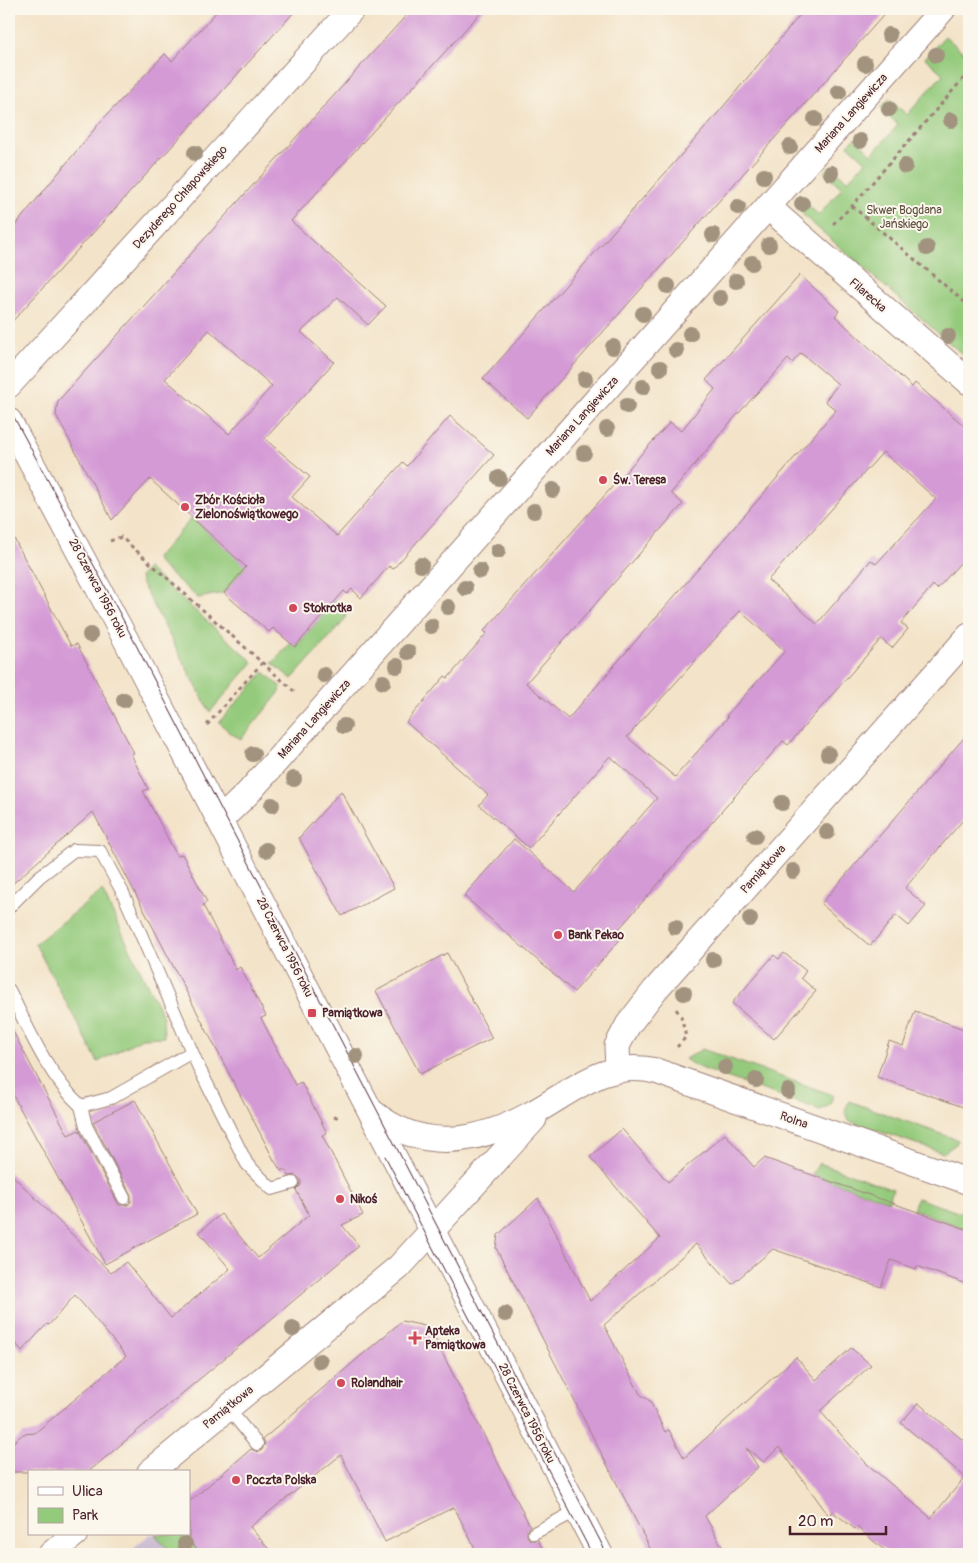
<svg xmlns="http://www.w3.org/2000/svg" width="978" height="1563" viewBox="0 0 978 1563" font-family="Pangolin,sans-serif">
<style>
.industrial{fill:#cebed2}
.green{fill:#94ca7b;stroke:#6f7453}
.building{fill:#d49ad6;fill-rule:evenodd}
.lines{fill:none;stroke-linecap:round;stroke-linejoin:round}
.lane-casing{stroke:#9e817a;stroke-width:14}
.street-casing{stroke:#9e817a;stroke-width:27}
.path{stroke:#9e817a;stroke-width:3;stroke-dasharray:4 4;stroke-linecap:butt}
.lane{stroke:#fff;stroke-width:12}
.street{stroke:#fff;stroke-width:25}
.tram{stroke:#4a1f2b;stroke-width:1}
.tree{fill:#a2937f}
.poi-dot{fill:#d1495b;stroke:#fbf7ec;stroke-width:2}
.labels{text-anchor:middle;stroke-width:4;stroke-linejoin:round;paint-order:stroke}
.street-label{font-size:12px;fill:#4a1f2b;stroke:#fbf7ec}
.park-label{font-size:12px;fill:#605243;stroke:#fbf7ec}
.poi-label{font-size:12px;font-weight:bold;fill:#4a1f2b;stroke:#fbf7ec;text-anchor:start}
</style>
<rect width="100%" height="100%" fill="#fbf7ec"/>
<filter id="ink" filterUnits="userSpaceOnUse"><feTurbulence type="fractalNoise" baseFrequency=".02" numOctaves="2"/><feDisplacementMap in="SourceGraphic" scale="10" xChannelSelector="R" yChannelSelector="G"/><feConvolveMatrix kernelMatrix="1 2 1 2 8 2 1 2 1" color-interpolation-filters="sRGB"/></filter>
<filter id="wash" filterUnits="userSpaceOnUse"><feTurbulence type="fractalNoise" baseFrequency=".0096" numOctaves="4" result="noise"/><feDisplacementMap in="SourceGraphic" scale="20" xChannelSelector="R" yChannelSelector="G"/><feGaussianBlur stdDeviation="1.12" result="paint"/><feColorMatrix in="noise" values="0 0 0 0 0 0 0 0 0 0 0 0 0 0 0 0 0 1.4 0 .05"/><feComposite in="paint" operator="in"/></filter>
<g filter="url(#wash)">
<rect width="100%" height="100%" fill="#f3e3c8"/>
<!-- industrial -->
<path class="industrial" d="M150,1534H184L200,1554H126Z"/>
<!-- green -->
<g class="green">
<path d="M945,36L963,52L969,45V360L804,216L800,209V199L819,215L842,188L824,172L830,166L848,181L866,161L848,145L855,138L872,154L898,125L881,108L889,99L907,115L943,74L925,58Z"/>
<path d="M192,518L215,539L226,527L255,555L224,593L198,598L158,563L156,558Z"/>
<path d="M147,568L253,662L210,712L141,582L140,577Z"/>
<path d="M335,601L347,611L344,621L292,679L272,663L291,643L296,646Z"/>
<path d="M264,672L281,687L280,692L241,739L230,733L219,722Z"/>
<path d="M102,891L163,1017L164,1037L142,1038L98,1062L35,944Z"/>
<path d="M702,1049L833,1095L830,1105L820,1110L695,1066L685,1059Z"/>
<path d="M849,1101L958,1140L956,1144L943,1153L849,1121L845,1111Z"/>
<path d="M819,1163L893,1189L889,1201L812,1175Z"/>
<path d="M917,1198L969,1216V1230L913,1209Z"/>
<path d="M155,1534H184L200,1554H172Z"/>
</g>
<g id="blocks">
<!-- building -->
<g class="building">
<path d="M219,9H297L9,325V233L102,120L165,54L172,61Z"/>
<path d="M412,9H484L291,221L386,306L368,325L338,297L301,332L334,362L265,439L310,477L292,497L337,536L403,462L407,466L450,416L494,455L393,569L389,566L361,598L352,589L347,594L344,591L295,647L273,628L269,632L224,593L246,567L150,479L112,520L56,415L58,401ZM209,330L272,386L229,434L165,379Z"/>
<path d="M805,9H889L527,418L483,379L712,120Z"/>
<path d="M800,275L839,311L835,316L912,387L915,383L969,430V553L937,589L933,585L901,623L908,629L892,648L881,639L788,745L783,741L618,930L624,935L574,992L464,896L514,839L574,892L657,798L610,756L529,848L479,805L488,795L406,722L445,676L448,678L487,633L484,631L670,422L681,431L715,389L706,380ZM801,353L838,384L825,401L836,410L568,719L526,683L683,504L671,493L728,425L788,359L792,363ZM883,452L936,499L876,564L871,560L817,624L768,580ZM740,611L785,651L726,716L728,717L675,777L627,737Z"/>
<path d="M9,529L71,646L77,644L134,753L131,754L148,789L143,791L177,856L182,854L188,865L207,902L203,905L236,970L240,967L266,1016L261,1018L295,1085L301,1082L327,1133L322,1135L363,1215L342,1225L359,1246L88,1472H9V1446L23,1434L35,1433L126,1356L75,1295L49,1325L47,1324L22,1351L9,1335V1172L111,1273L126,1262L171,1318L230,1269L199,1232L221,1214L258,1258L309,1215L296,1190L301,1185V1180L295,1175L289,1176L285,1169L281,1171L274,1160L93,812L9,887Z"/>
<path d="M969,732V813L905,888L926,906L909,926L896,915L870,946L821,904Z"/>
<path d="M341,791L394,888L342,916L299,838Z"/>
<path d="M447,953L492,1038L420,1074L376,991Z"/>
<path d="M784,953L806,971L801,978L816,991L774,1039L732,1003L774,955L779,959Z"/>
<path d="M915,1011L969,1031V1109L877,1077L889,1041L903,1046Z"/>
<path d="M9,1024L68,1135L79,1130L119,1205H128L131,1202V1195L93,1122L135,1100L197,1214L105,1264L9,1088Z"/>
<path d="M622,1129L668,1182L725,1134L754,1167L764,1158L969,1230V1285L917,1266L916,1269L891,1260L881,1287L773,1249L732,1284L696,1244L604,1325L640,1394L650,1401L665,1432L669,1430L684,1458L796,1357L816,1380L851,1348L871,1365L820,1411L867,1464L931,1518L965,1477L901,1423L918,1403L969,1445V1554H889L857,1527L855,1529L832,1511L829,1516L779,1447L764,1462L746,1448L758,1467L705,1516L726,1554H653L496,1248L498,1235L538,1198L590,1301L660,1238L590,1157Z"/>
<path d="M402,1321L429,1327L530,1526L527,1529V1536L530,1540H538L545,1554H478L454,1507L385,1542L341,1455L250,1527L273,1554H200L189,1540V1502L251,1449L258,1452L262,1450L265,1443L263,1439Z"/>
</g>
</g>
</g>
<g filter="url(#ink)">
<use href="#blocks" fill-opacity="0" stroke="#9e817a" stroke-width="1"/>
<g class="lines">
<defs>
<g id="lane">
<path d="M9,907L39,877L74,850L100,851L123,893L199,1068L247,1164L272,1189L293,1183"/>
<path d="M9,990C29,1030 48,1076 81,1106L111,1098L192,1052"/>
<path d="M81,1106L86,1126L124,1198"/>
<path d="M227,1407L257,1444"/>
<path d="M534,1533L578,1510"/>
</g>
<g id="street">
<path d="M768,207L969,382"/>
<path d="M9,385L352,9"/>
<path d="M9,421L126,640L600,1554"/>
<path d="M220,820L248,793L943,9"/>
<path d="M618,1069L617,1046L628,1025L655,990L969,636"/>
<path d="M372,1112C422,1153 478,1143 531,1114C573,1091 605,1059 656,1071L969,1182"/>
<path d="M150,1472L399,1267L534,1119"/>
<path d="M51,1554L75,1534"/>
</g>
</defs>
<!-- lane casing -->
<use href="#lane" class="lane-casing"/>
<!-- street casing -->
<use href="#street" class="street-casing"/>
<!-- path -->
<g class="path">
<path d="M852,206L969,306"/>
<path d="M833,224L852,206L969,72"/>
<path d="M110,541L121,537L294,691"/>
<path d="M207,725L262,663"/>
<path d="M676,1009L681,1016L686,1037L677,1047"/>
<path d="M334,1118L341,1115"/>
</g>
<!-- lane -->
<use href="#lane" class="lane"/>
<!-- street -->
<use href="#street" class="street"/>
<!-- tram -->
<g class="tram">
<path d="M9,408L120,614L607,1554"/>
<path d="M385,1156L592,1554"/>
</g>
</g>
<!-- trees -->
<g class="tree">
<circle cx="889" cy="35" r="8"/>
<circle cx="936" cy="55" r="8"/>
<circle cx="865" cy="64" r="8"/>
<circle cx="839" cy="92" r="8"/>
<circle cx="889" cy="109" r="8"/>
<circle cx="815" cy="119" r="8"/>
<circle cx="951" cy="120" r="8"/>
<circle cx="860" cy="141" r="8"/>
<circle cx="790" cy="147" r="8"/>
<circle cx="195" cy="153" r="8"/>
<circle cx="905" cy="166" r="8"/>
<circle cx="831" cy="173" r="8"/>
<circle cx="764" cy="176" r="8"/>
<circle cx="802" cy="204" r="8"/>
<circle cx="738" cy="207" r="8"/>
<circle cx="713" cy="235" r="8"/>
<circle cx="769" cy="245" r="8"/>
<circle cx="927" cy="248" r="8"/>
<circle cx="752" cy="263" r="8"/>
<circle cx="736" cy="281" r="8"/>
<circle cx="668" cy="286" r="8"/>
<circle cx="720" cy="298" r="8"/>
<circle cx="643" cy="314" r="8"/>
<circle cx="690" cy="334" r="8"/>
<circle cx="948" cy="336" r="8"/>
<circle cx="613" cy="347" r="8"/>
<circle cx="676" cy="350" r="8"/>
<circle cx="660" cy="368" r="8"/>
<circle cx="585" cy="379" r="8"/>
<circle cx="643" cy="387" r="8"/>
<circle cx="627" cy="406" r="8"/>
<circle cx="607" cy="429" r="8"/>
<circle cx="584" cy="453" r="8"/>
<circle cx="499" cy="478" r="8"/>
<circle cx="553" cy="490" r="8"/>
<circle cx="534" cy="511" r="8"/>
<circle cx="498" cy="551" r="8"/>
<circle cx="421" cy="565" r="8"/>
<circle cx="480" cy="571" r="8"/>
<circle cx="465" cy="588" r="8"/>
<circle cx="448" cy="607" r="8"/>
<circle cx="431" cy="626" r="8"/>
<circle cx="90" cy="635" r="8"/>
<circle cx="408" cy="652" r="8"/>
<circle cx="397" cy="666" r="8"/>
<circle cx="324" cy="675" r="8"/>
<circle cx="383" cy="682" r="8"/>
<circle cx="124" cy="700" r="8"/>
<circle cx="344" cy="726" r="8"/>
<circle cx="253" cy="754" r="8"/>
<circle cx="828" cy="754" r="8"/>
<circle cx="294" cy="779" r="8"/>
<circle cx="782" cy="803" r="8"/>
<circle cx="272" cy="805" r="8"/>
<circle cx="827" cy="832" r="8"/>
<circle cx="755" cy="836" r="8"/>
<circle cx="266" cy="850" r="8"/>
<circle cx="793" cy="871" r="8"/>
<circle cx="750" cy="919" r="8"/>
<circle cx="675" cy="927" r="8"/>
<circle cx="713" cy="960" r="8"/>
<circle cx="684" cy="993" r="8"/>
<circle cx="356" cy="1056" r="8"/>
<circle cx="725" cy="1067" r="8"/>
<circle cx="756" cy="1080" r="8"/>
<circle cx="788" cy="1091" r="8"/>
<circle cx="505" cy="1314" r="8"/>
<circle cx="293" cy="1329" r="8"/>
<circle cx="320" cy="1361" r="8"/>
<circle cx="185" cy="1544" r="8"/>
</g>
</g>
<!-- markers -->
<g class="poi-dot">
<circle cx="603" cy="480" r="5"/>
<circle cx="185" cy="507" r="5"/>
<circle cx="293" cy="608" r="5"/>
<circle cx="558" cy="935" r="5"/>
<rect x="307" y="1008" width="10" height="10" rx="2.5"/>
<circle cx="340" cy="1199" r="5"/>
<path d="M412.5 1330.5h5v5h5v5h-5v5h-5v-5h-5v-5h5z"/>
<circle cx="341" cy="1383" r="5"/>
<circle cx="236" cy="1480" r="5"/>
</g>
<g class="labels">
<!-- street labels -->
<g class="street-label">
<text transform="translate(851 113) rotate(-48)" y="4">Mariana Langiewicza</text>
<text transform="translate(180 197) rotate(-48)" y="4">Dezyderego Chłapowskiego</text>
<text transform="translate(868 295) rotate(41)" y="4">Filarecka</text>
<text transform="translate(582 416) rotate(-48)" y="4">Mariana Langiewicza</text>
<text transform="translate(98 588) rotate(62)" y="4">28 Czerwca 1956 roku</text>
<text transform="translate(314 719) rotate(-48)" y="4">Mariana Langiewicza</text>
<text transform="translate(763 869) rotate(-48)" y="4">Pamiątkowa</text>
<text transform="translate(285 947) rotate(63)" y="4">28 Czerwca 1956 roku</text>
<text transform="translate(794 1120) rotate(19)" y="4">Rolna</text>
<text transform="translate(228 1407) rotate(-39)" y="4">Pamiątkowa</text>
<text transform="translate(527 1413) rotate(63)" y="4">28 Czerwca 1956 roku</text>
</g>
<!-- park labels -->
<g class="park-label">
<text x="904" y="214">Skwer Bogdana<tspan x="904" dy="14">Jańskiego</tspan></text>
</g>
<!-- poi labels -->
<g class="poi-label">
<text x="613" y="484">Św. Teresa</text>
<text x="195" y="504">Zbór Kościoła<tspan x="195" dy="14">Zielonoświątkowego</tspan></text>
<text x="303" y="612">Stokrotka</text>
<text x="568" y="939">Bank Pekao</text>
<text x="322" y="1017">Pamiątkowa</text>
<text x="350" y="1203">Nikoś</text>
<text x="425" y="1335">Apteka<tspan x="425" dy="14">Pamiątkowa</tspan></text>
<text x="351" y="1387">Rolandhair</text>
<text x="246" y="1484">Poczta Polska</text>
</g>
</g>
<!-- margin -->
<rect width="978" height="1563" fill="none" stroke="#fbf7ec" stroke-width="30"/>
<!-- legend -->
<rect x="28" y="1470" width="162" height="65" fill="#fbf7ec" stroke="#b4a19f"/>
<rect x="38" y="1487" width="25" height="8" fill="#ffffff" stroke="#b4a19f"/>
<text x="72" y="1496" font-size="15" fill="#4a1f2b">Ulica</text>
<rect x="38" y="1508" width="25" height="15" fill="#94ca7b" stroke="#b4a19f"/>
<text x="72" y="1520" font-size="15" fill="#4a1f2b">Park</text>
<!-- scale -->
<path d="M790 1526v8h96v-8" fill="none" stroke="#4a1f2b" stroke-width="2.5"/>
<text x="798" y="1526" font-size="15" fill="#4a1f2b" stroke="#fbf7ec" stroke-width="4" paint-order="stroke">20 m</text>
</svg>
